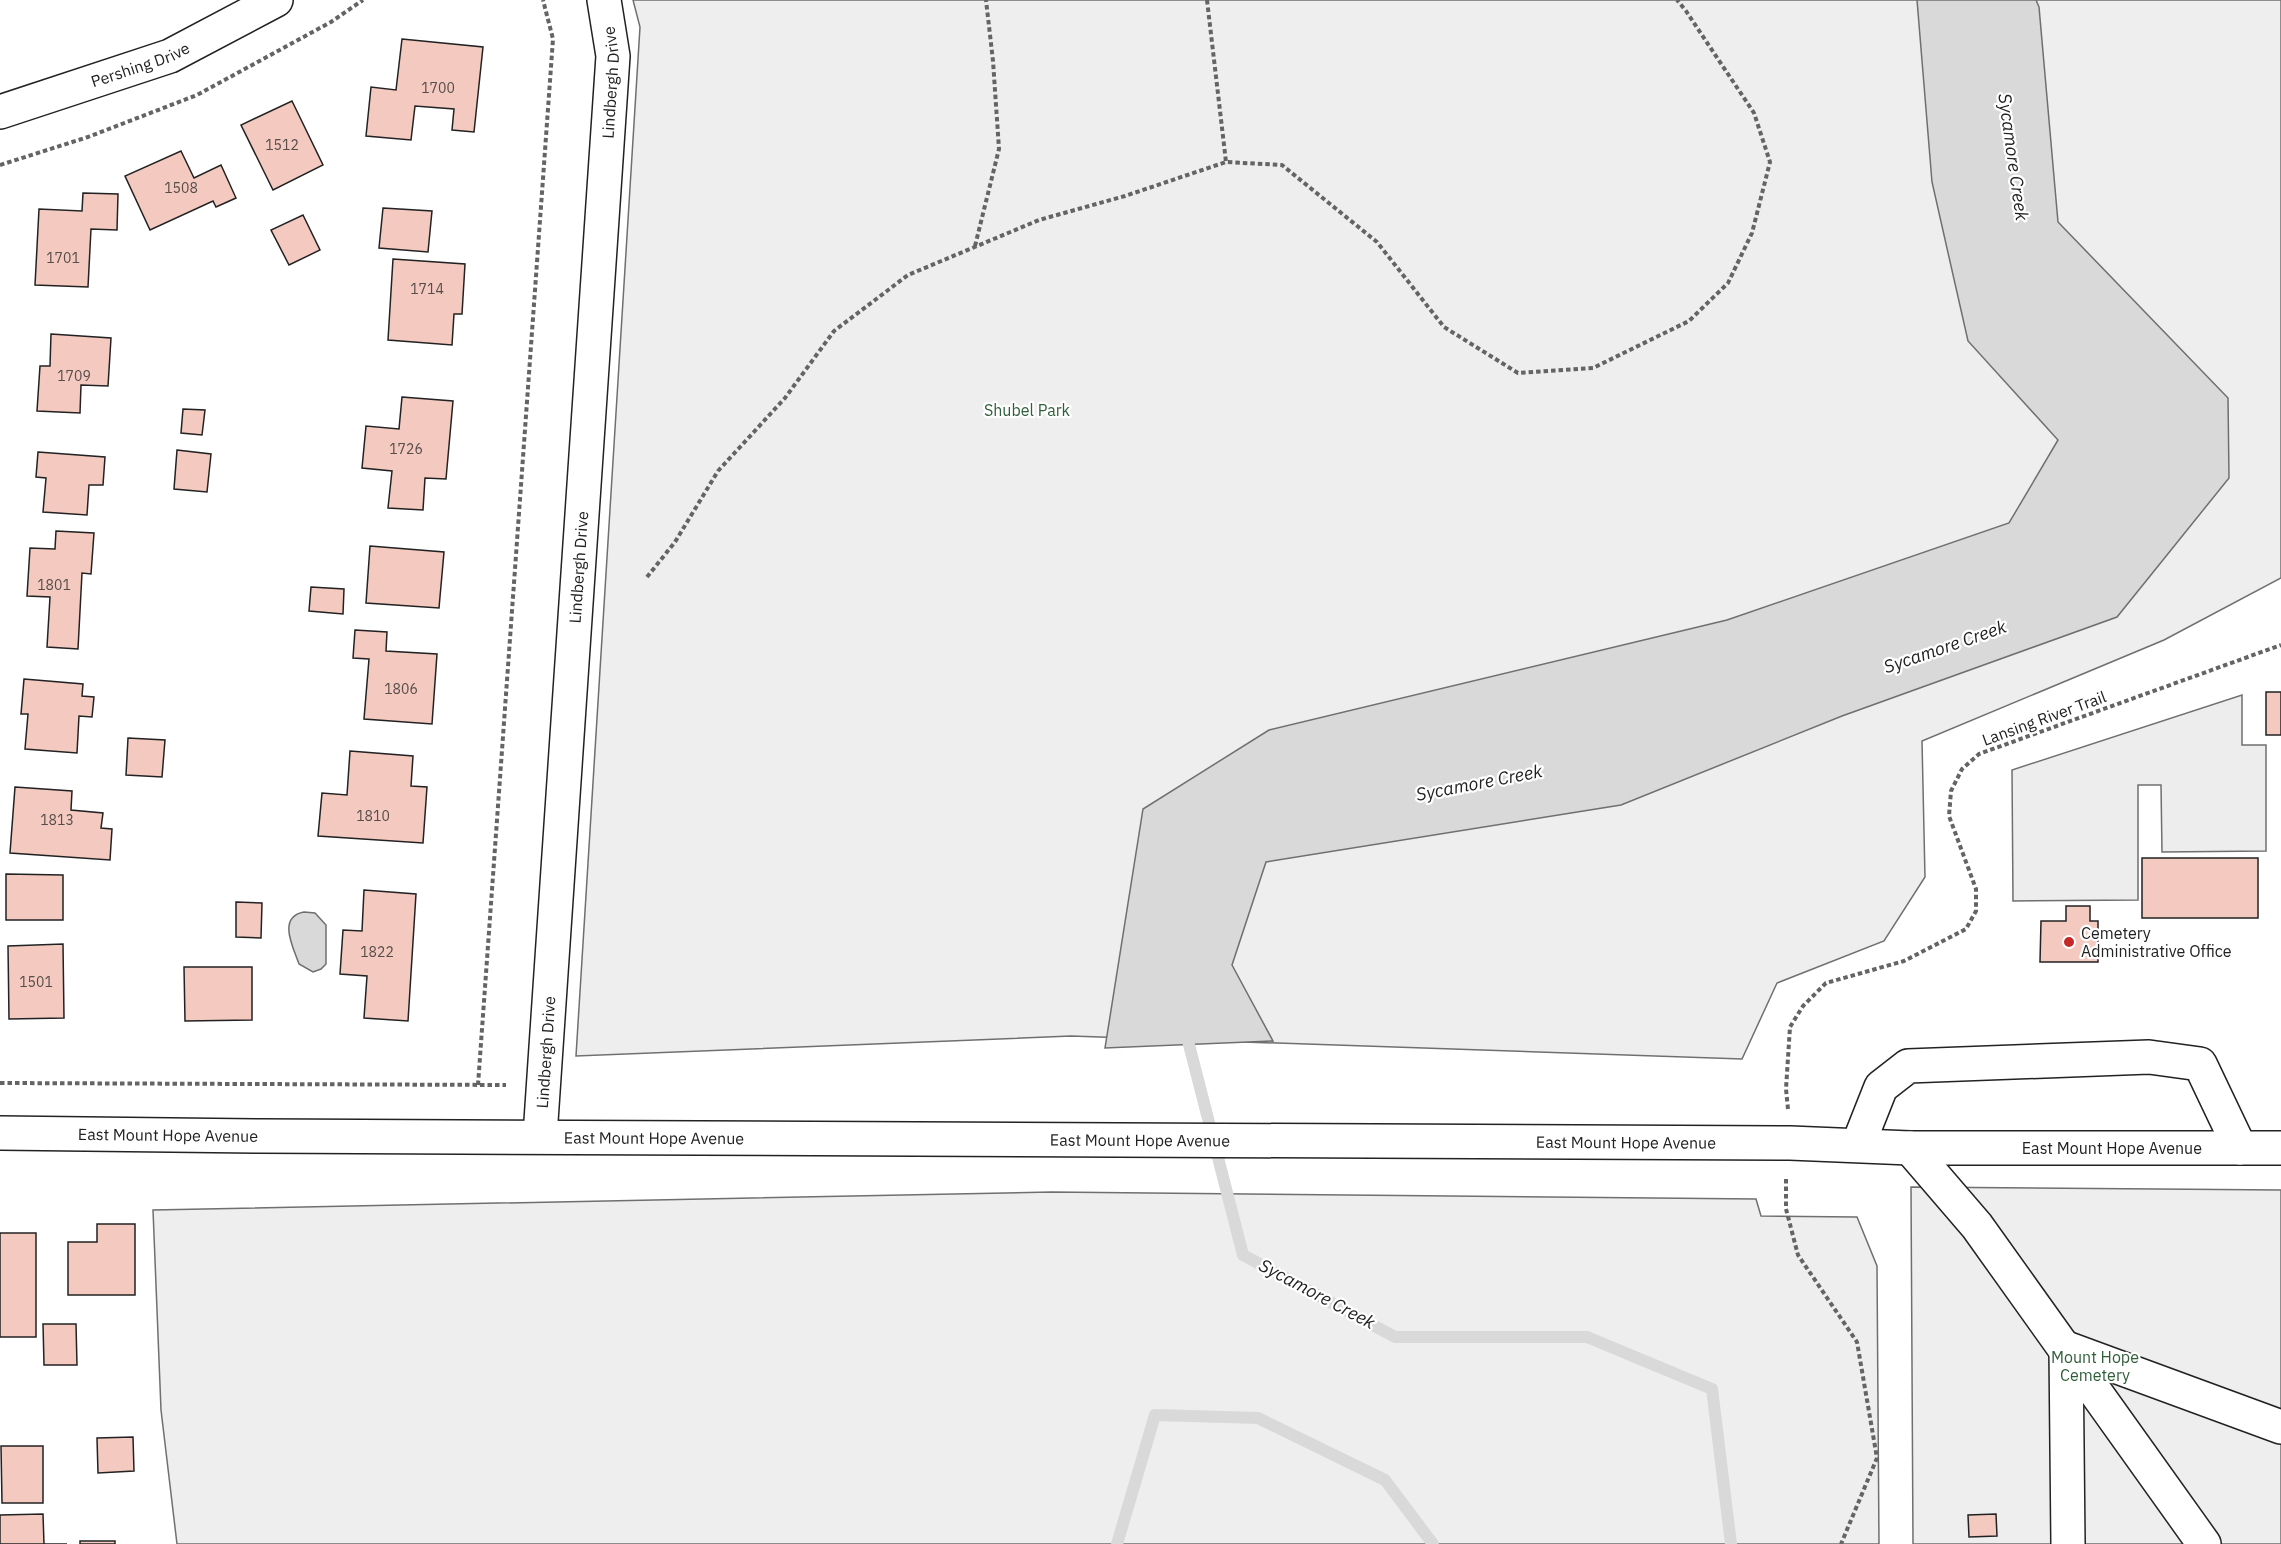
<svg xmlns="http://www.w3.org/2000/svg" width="2281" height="1544" viewBox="0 0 2281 1544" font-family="'IBM Plex Sans',sans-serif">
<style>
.green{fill:#eee;stroke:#6f6f6f;stroke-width:1.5}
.parking{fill:#ededed;stroke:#6f6f6f;stroke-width:1.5}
.water{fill:#d9d9d9;stroke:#6f6f6f;stroke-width:1.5}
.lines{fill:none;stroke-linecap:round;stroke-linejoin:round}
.stream{stroke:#d9d9d9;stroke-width:12}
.building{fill:#f3c9c0;stroke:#222;stroke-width:1.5}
.minor-casing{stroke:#222;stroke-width:36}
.path{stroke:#646464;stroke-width:4;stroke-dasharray:4.5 3;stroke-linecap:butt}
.minor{stroke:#fff;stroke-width:33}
.poi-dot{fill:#c62828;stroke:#fff;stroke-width:2}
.labels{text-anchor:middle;stroke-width:4.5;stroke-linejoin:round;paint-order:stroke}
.number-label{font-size:14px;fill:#564c4a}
.street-label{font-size:16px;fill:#222;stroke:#fff}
.park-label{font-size:16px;fill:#2f5e38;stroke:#fff}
.poi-label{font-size:16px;fill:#222;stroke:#fff;text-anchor:start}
.water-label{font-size:18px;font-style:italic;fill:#222;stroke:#fff}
</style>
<rect width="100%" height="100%" fill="#fff"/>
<!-- green -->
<g class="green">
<path d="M633,0H2281V578L2164,640L1922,741L1925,877L1884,941L1777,983L1742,1059L1071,1036L576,1056L640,27Z"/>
<path d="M1911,1187L2281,1190V1544H1913Z"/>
<path d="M1051,1192L1756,1199L1761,1216L1857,1217L1877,1266L1879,1544H177L161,1410L153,1210Z"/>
</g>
<!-- parking -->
<path class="parking" d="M2242,695V745H2266V851L2162,852L2161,785H2138V900L2013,901L2012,770Z"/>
<!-- water -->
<g class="water">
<path d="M1917,0H2036L2039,7L2058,222L2228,398L2229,478L2117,617L1842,716L1621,805L1266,862L1232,965L1273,1041L1105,1048L1143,809L1269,730L1727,620L2009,523L2058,440L1968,341L1932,182Z"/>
<path d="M304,912L315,913L326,925V964L321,969L313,972L299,964C293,947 277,917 304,912Z"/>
</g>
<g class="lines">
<!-- stream -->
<g class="stream">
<path d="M1185,1029L1243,1255L1395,1337H1587L1712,1389L1731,1544"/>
<path d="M1117,1544L1155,1415L1258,1418L1385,1480L1433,1544"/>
</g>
</g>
<!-- building -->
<g class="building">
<path d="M402,39L483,47L474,132L452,130L454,109L415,106L411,140L366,136L371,87L396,90Z"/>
<path d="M292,101L323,165L273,190L241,125Z"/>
<path d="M181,151L194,178L221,165L236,198L216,207L213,201L150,230L125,176Z"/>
<path d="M83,193L118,194L117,230L91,229L88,287L35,285L39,209L82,211Z"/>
<path d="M383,208L432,211L428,252L379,248Z"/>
<path d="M303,215L320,250L289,265L271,230Z"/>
<path d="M393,259L465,264L462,314H454L452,345L388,340Z"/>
<path d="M51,334L111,338L108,386L81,385L80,413L37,411L40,366H50Z"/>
<path d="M402,397L453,401L446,479L425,478L423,510L388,508L392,471L362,468L366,426L399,429Z"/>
<path d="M183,409L205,410L202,435L181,433Z"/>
<path d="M177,450L211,454L207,492L174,489Z"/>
<path d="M38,452L105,457L103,485H89L87,515L43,512L46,478L36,477Z"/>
<path d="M56,531L94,533L91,574L82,573L78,649L47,647L50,597L27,596L30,548L55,549Z"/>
<path d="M370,546L444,552L439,608L366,603Z"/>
<path d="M311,587L344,589L343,614L309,611Z"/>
<path d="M355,630L387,632L386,651L437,654L432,724L364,719L369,659L353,658Z"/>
<path d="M24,679L83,684L82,696L94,697L92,717L79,716L77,753L25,749L28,714H21Z"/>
<rect x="2266" y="692" width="15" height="43"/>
<path d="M128,738L165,740L162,777L126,775Z"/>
<path d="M350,751L413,756L411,786L427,787L423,843L318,836L322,793L347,795Z"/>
<path d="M15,787L72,791L71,810L103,813L101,828L112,829L110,860L10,853Z"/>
<rect x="2142" y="858" width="116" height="60"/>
<path d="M6,874L63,875V920H6Z"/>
<path d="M364,890L416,894L408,1021L364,1018L367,976L340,974L343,930L362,931Z"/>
<path d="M236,902L262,903L261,938L236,937Z"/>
<path d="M2066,906H2090V921H2098V962H2040L2041,921H2066Z"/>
<path d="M63,944L64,1018L9,1019L8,946Z"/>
<path d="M184,967H252V1020L185,1021Z"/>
<path d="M97,1224H135V1295H68V1242H97Z"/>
<rect x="0" y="1233" width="36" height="104"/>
<path d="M43,1324H76L77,1365H44Z"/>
<path d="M133,1437L134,1471L98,1473L97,1438Z"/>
<path d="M1,1446H43V1503H2Z"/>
<path d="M43,1514L44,1544H67H0V1515Z"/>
<path d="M1996,1514L1997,1536L1969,1537L1968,1515Z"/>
<rect x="80" y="1541" width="35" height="3"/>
</g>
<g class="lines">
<defs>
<g id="minor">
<path id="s1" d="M0,112L170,56L276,0"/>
<path id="s2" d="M0,1133L260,1136L1790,1143L1910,1148H2281"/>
<path id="s3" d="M540,1136L613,56L604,0"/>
<path d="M1858,1145L1881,1087L1908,1066L2149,1057L2200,1064L2240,1148"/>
<path d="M1910,1148L1977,1226L2204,1544"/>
<path d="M2066,1348L2281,1427"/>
<path d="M2066,1348L2068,1544"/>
</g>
</defs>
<!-- minor casing -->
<use href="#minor" class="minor-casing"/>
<!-- path -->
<g class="path">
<path d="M1207,0L1226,162"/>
<path d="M0,165L88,137L197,95L331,22L363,0"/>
<path d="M975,246L999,149L993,61L986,0"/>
<path d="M647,577L675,542L718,471L785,398L834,331L908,275L1039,220L1125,196L1226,162L1282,165L1377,242L1444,327L1518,373L1593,368L1689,321L1728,283L1752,233L1770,162L1754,113L1686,11L1677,0"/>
<path d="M0,1083L506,1085"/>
<path d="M478,1085L553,39L543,0"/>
<path d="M1788,1109L1786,1089L1790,1027L1803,1006L1826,983L1904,961L1966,929L1976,911V889L1949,816L1951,791L1962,769L1979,754L2281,645"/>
<path d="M1786,1179V1209L1798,1255L1857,1342L1877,1458L1841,1544"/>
</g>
<!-- minor -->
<use href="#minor" class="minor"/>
</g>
<!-- markers -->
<circle class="poi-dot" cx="2069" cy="942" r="6"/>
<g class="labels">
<!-- number labels -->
<g class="number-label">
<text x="438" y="93">1700</text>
<text x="282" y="150">1512</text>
<text x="181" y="193">1508</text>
<text x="63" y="263">1701</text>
<text x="427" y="294">1714</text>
<text x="74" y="381">1709</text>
<text x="406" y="454">1726</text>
<text x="54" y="590">1801</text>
<text x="401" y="694">1806</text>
<text x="373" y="821">1810</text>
<text x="57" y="825">1813</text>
<text x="377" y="957">1822</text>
<text x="36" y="987">1501</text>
</g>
<!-- street labels -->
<g class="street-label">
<text dy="6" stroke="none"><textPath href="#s1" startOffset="148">Pershing Drive</textPath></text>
<text dy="6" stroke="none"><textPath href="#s3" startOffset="1056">Lindbergh Drive</textPath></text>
<text dy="6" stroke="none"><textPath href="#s3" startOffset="570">Lindbergh Drive</textPath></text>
<text transform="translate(2044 718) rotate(-20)" y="6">Lansing River Trail</text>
<text dy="6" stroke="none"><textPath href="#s3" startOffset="84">Lindbergh Drive</textPath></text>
<text dy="6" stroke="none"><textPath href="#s2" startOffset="168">East Mount Hope Avenue</textPath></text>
<text dy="6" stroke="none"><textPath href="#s2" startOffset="654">East Mount Hope Avenue</textPath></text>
<text dy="6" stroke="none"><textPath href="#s2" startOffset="1140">East Mount Hope Avenue</textPath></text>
<text dy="6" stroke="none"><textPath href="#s2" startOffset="1626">East Mount Hope Avenue</textPath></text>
<text dy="6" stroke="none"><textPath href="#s2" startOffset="2112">East Mount Hope Avenue</textPath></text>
</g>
<!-- park labels -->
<g class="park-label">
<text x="1027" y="416">Shubel Park</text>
<text x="2095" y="1363">Mount Hope<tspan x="2095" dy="18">Cemetery</tspan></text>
</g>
<!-- poi labels -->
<g class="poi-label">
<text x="2081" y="939">Cemetery<tspan x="2081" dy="18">Administrative Office</tspan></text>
</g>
<!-- water labels -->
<g class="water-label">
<text transform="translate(2013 157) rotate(82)" y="6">Sycamore Creek</text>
<text transform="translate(1945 647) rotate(-19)" y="6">Sycamore Creek</text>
<text transform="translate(1479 783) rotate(-11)" y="6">Sycamore Creek</text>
<text transform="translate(1317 1294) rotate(28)" y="6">Sycamore Creek</text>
</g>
</g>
</svg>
